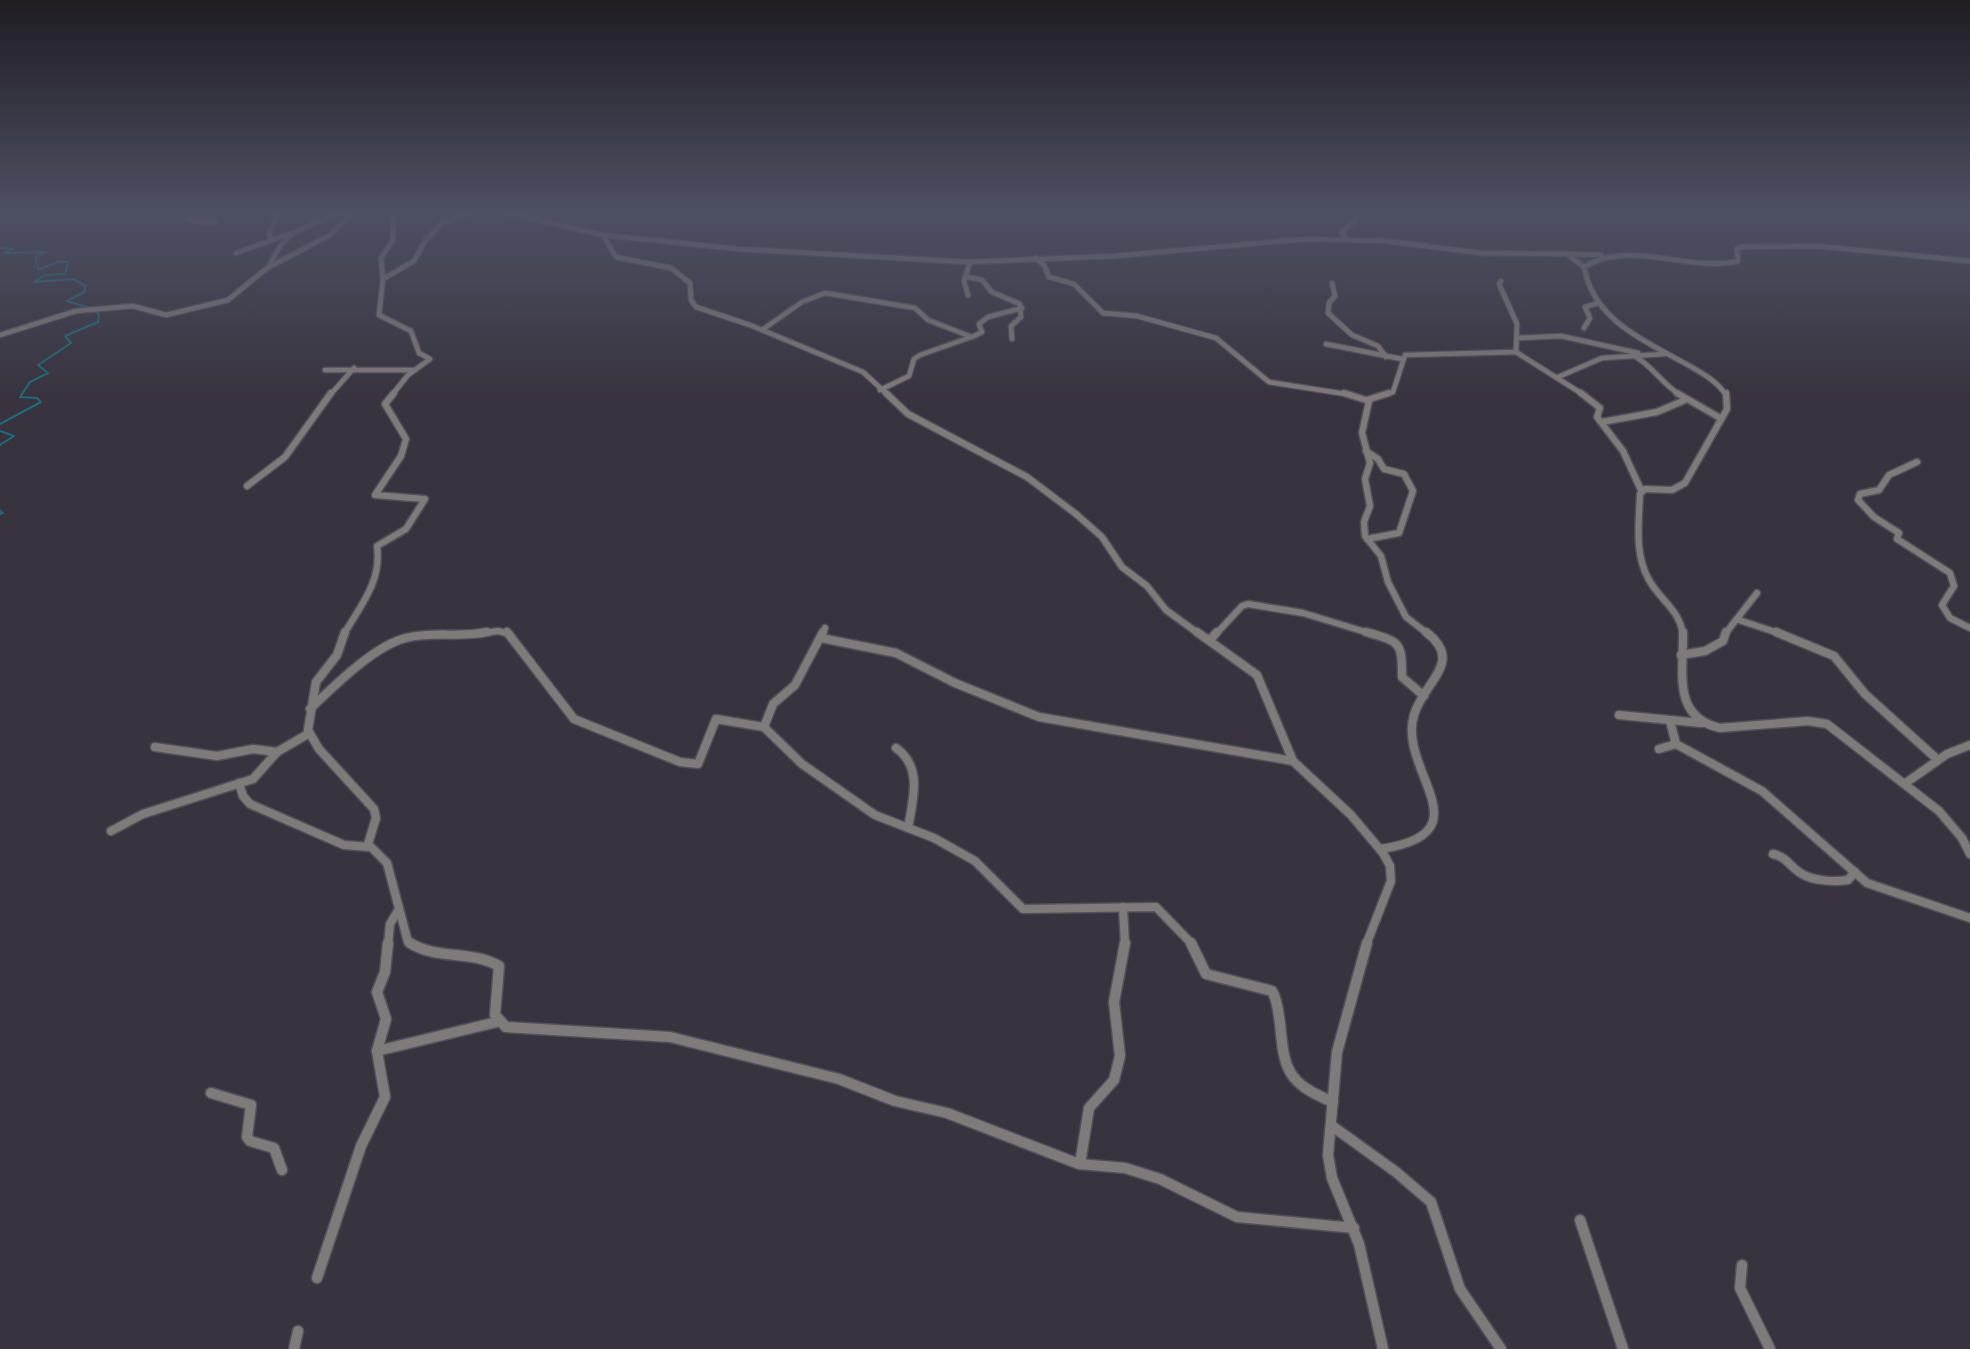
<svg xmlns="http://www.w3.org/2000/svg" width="1970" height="1349" viewBox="0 0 1970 1349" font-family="'Zilla Slab',serif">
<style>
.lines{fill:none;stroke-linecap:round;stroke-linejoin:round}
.stream{stroke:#1c6d78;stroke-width:2}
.minor-far3-casing{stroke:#54505a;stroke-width:7}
.minor-far2-casing{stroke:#54505a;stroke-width:9}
.minor-far1-casing{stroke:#54505a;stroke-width:11}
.minor-casing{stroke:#54505a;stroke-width:13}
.minor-far3{stroke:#817a7b;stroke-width:4.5}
.minor-far2{stroke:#817a7b;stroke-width:6}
.minor-far1{stroke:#817a7b;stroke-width:8}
.minor{stroke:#817a7b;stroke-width:10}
</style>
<rect width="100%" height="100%" fill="#38333e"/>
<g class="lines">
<!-- stream -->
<g class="stream">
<path d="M0,248L13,249L5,253L46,252L36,257L38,270L58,262H68L65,274L45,275L34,282L73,279L86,286L84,292L67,301L90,308"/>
<path d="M0,424L41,402L37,398L20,397L30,382L48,373L38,365L71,343L65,336L98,322L99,315L95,311"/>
<path d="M0,431L14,436L0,445"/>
<path d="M0,511L3,513L0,514"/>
</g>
<defs>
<g id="minor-far3">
<path d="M185,210L186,217L196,222H215"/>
<path d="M495,210L603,235L616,257L671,268L690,283L691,300L696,307L750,325L863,372L888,395"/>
<path d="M603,235L739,249L967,262L1115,256L1306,239L1386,241L1481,253L1567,254L1584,267C1594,321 1644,340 1688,365C1702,373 1717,381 1726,395"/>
<path d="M271,238L269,234L279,210"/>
<path d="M1347,239L1341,233L1355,220L1358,210"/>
<path d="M236,253L292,233"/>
<path d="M1568,254L1601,255"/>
<path d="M1035,258L1044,265L1049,277L1074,284L1103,313L1137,316L1216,338L1269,382L1352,395"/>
<path d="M270,265C286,225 311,228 346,210"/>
<path d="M1584,267C1631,238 1686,273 1738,261L1737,249L1740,247L1816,246L1970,261"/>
<path d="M967,277L982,280L992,292L1020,304L1021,317L1011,326L1012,339"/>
<path d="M383,279L414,261L425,241L442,223L477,210"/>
<path d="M1501,281L1499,284L1517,324L1516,352L1584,395"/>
<path d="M1332,283L1335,296L1329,303L1328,313L1352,335L1378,346L1386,357"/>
<path d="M968,295L964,281L970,262"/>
<path d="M1584,328L1590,318L1585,307L1598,303"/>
<path d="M762,330L802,302L825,293L915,308L928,320L972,337"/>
<path d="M0,335L76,311L133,306L166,315L228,300L267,268L330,235L355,210"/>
<path d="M1518,338L1561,336L1638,353"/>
<path d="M1326,344L1402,359"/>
<path d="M1633,355C1653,366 1662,384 1680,395"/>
<path d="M325,370H415"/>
<path d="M1558,377L1602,358L1664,354"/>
<path d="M880,390L909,376L914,359L920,355L974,336L982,332L979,324L988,317L1022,308"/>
<path d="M330,395L354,368"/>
<path d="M392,395L408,375L430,359L419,353L411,331L379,315L383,279L381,258L393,240V210"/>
<path d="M1384,395L1393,392L1405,355L1516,352"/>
</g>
<g id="minor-far2">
<path d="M886,393L908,414L1027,477L1076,514L1102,537L1122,567L1147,586L1166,610L1199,634"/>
<path d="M1344,393L1369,401L1362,433L1370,463L1365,479L1370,506L1364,522L1365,536L1381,556L1388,582L1406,617L1428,634"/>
<path d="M1581,393L1600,408L1597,417L1623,451L1641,490"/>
<path d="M1677,393L1720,418"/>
<path d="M1367,400L1389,393"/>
<path d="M1602,422L1657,412L1685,400"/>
<path d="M1366,451L1378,459L1384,469L1404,474L1413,491L1399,533L1367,539"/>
<path d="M1917,462L1889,475L1879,490L1860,494L1858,500L1874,517L1899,533L1897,539L1950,573L1954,586L1942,605L1950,618L1970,628"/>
<path d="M247,486L285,457L331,393"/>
<path d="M1739,620L1781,634"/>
<path d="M344,634C361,605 382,581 377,546L406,529L425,499L375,495L401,456L406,439L385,404L394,393"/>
<path d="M479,634L498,631L510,634"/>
<path d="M822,634L825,628"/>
<path d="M1216,634L1242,606L1248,604L1303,613L1372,634"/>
<path d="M1683,634C1679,609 1660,600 1649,580C1634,554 1639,522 1640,494L1645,489L1672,490L1685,483L1727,409L1726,393"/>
<path d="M1725,634L1757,593"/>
</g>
<g id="minor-far1">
<path d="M345,632L337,655L316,682L308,730L319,749L374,809L376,818L368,844L387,863L408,942L413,945"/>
<path d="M507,632L574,719L680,762L698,764L716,719L764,727L802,764L875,815L934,838L975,861L1023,909L1156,907L1193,945"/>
<path d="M1197,632L1257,675L1293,761L1351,815L1383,853L1390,866L1391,881L1366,945"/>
<path d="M1366,632C1400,642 1402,641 1402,677L1424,696"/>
<path d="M1683,632C1684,670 1671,717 1720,728L1808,721L1827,724L1939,811L1962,838L1970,854"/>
<path d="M1776,632L1834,656L1865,694L1938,760"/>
<path d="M821,638L896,653L955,683L1039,717L1293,761"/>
<path d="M1210,640L1217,632"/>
<path d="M1681,655L1705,651L1723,641L1726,632"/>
<path d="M310,709C333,687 375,645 406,638C432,631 460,638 487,632"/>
<path d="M1619,715L1701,723"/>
<path d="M764,727L773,704L795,685L823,632"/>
<path d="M1676,744L1762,791L1867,883L1970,918"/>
<path d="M155,747L217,756L253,749L277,752"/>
<path d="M896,748C923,767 913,800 908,828"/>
<path d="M1659,749L1676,744L1670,721"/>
<path d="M1907,782L1947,754L1970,745"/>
<path d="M239,783L243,796L250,804L344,845L369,847"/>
<path d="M111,831L143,814L253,779L277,752L308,734"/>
<path d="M1381,849C1488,833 1397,771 1414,715C1424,681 1465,662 1426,632"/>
<path d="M1773,854C1787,857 1790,867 1802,874C1814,881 1834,882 1848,880L1855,872"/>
<path d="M1123,907L1125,945"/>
<path d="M388,945L390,924L399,909"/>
</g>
<g id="minor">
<path d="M410,943C437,960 471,950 499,966L495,1015L506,1027L670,1037L839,1079L895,1101L947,1113L1079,1164L1125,1168L1160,1179L1237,1217L1354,1228"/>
<path d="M1191,943L1206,974L1272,991C1278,1001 1278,1012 1280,1023C1284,1070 1287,1083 1333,1102"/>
<path d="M1367,943L1337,1052L1328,1155L1332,1178L1359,1244L1383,1349"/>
<path d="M377,1051L497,1022"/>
<path d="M211,1093L251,1105L247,1137L250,1141L274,1148L282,1170"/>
<path d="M1332,1126L1396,1172L1431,1202L1460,1289L1501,1349"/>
<path d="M1080,1164L1089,1108L1114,1080L1120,1056L1114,1002L1125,943"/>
<path d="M1580,1220L1623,1349"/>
<path d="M1742,1265L1740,1288L1770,1349"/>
<path d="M317,1278L361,1146L385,1097L377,1051L386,1019L377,992L385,972L388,943"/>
<path d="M294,1349L298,1331"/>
</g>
</defs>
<!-- minor-far3 casing -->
<use href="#minor-far3" class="minor-far3-casing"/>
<!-- minor-far2 casing -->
<use href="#minor-far2" class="minor-far2-casing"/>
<!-- minor-far1 casing -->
<use href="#minor-far1" class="minor-far1-casing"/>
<!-- minor casing -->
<use href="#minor" class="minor-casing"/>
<!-- minor-far3 -->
<use href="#minor-far3" class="minor-far3"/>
<!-- minor-far2 -->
<use href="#minor-far2" class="minor-far2"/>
<!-- minor-far1 -->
<use href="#minor-far1" class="minor-far1"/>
<!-- minor -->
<use href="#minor" class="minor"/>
</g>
<!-- sky -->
<linearGradient id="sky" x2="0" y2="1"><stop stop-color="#1f1c22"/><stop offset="0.53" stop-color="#4d5063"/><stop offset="1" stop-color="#4d5063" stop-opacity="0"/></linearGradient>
<rect width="1970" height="399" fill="url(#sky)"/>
</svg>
